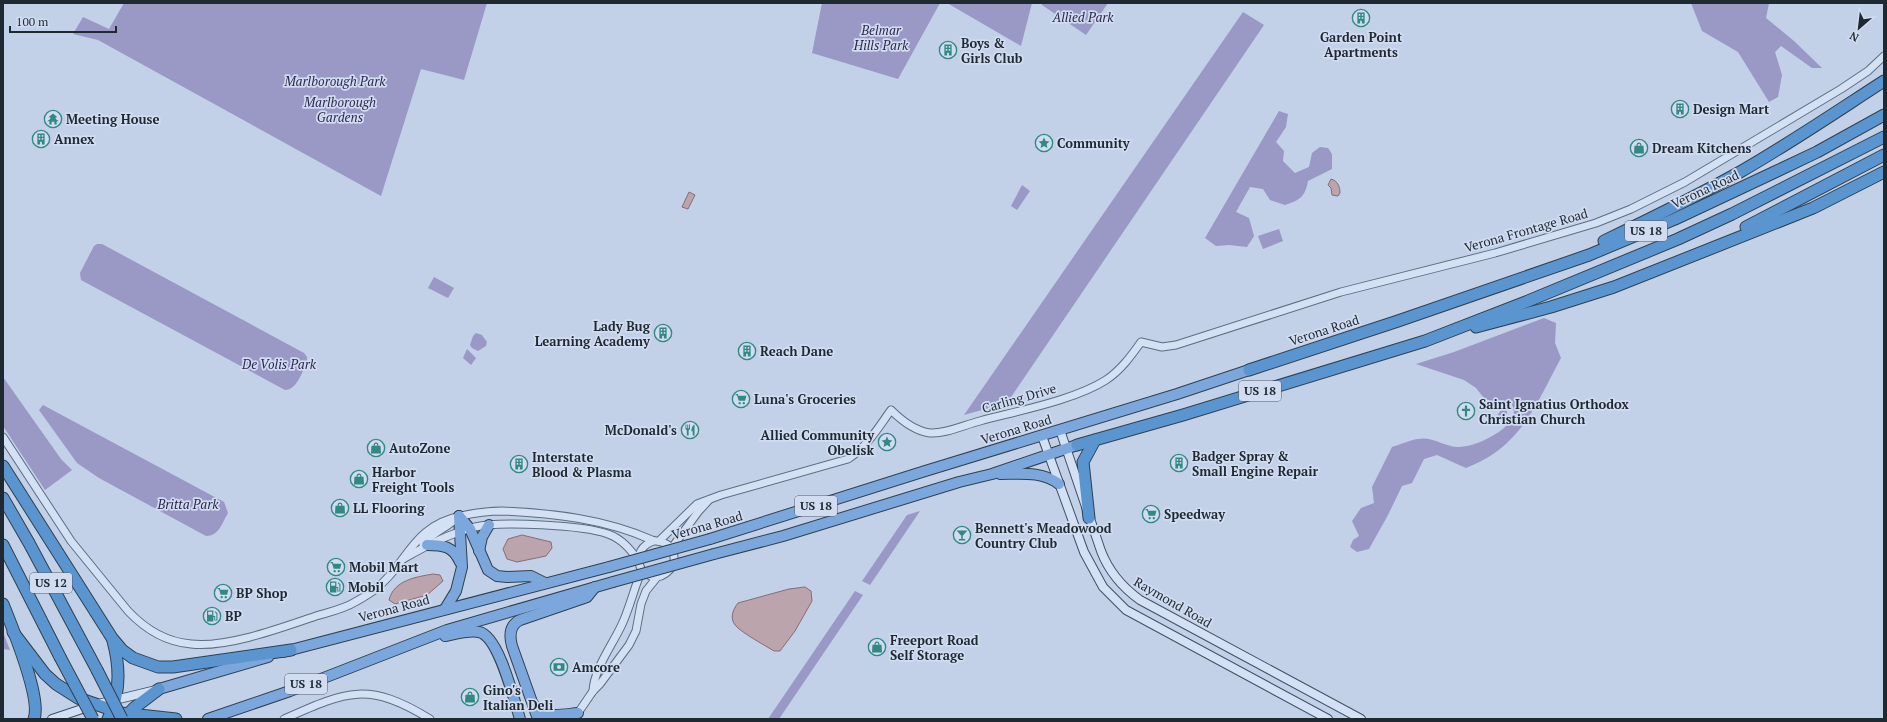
<svg xmlns="http://www.w3.org/2000/svg" width="1887" height="722" viewBox="0 0 1887 722" font-family="'PT Serif',serif">
<style>
.green{fill:#9a98c5}
.water{fill:#bba4ac;stroke:#886c75}
.lines{fill:none;stroke-linecap:round;stroke-linejoin:round}
.tertiary-casing{stroke:#5b6f80;stroke-width:9}
.secondary-casing{stroke:#3f5262;stroke-width:10}
.trunk-casing{stroke:#2f414e;stroke-width:12}
.motorway-casing{stroke:#2f414e;stroke-width:13}
.tertiary{stroke:#d4e0f4;stroke-width:7}
.secondary{stroke:#d4e0f4;stroke-width:8}
.trunk{stroke:#7ca7dc;stroke-width:10}
.motorway{stroke:#5b95cf;stroke-width:11}
.trunk-bridge-casing{stroke:#2f414e;stroke-width:12;stroke-linecap:butt}
.motorway-bridge-casing{stroke:#2f414e;stroke-width:13;stroke-linecap:butt}
.trunk-bridge{stroke:#7ca7dc;stroke-width:10}
.motorway-bridge{stroke:#5b95cf;stroke-width:11}
.labels{text-anchor:middle;stroke-width:3.5;stroke-linejoin:round;paint-order:stroke}
.shield{fill:#d1dcf1;stroke:#545f6b;stroke-width:1}
.shield-label{font-size:12px;font-weight:bold;fill:#1e2932}
.park-label{font-size:13px;font-style:italic;fill:#2e274c;stroke:#d1dcf1}
.poi-label{font-size:13px;font-weight:bold;fill:#1e2932;stroke:#d1dcf1;text-anchor:start}
.street-label{font-size:13px;fill:#1e2932;stroke:#d1dcf1}
</style>
<rect width="100%" height="100%" fill="#c2d0e8"/>
<!-- green -->
<g class="green">
<path d="M124,3H487L464,80L421,69L381,196L98,40L73,34L83,17L109,29Z"/>
<path d="M822,3H940L898,79L812,53Z"/>
<path d="M947,3H1032L1021,46Z"/>
<path d="M1042,3H1108L1086,35L1042,5Z"/>
<path d="M1691,3H1769L1766,18L1794,41L1822,68H1812L1781,46L1775,52L1782,75L1778,97L1769,102L1738,52L1702,31Z"/>
<path d="M1243,12L1264,25L1007,403L964,415Z"/>
<path d="M1279,111L1288,114L1286,127L1276,142L1284,151L1283,161L1295,173L1309,167L1312,153L1320,147L1328,148L1332,154V169L1308,181C1305,197 1300,200 1285,205L1270,200L1263,189L1250,187L1236,212L1249,218L1254,236L1247,247L1229,245L1216,246L1205,238Z"/>
<path d="M1022,185L1030,191L1017,210L1011,206Z"/>
<path d="M1279,229L1283,241L1263,249L1258,236Z"/>
<path d="M97,244H102L304,353L307,357V362C302,372 297,390 285,390L81,280L80,273L94,246Z"/>
<path d="M434,277L454,288L448,298L428,288Z"/>
<path d="M1544,318L1556,323L1555,343L1561,358C1535,406 1521,447 1466,468L1437,455L1424,459L1412,483L1402,486L1388,515L1369,549L1357,552L1350,547L1353,540L1359,536L1352,521L1361,508L1374,503L1372,487L1392,447C1400,445 1409,440 1418,439C1432,436 1443,446 1457,447C1473,448 1511,431 1514,413C1514,410 1512,406 1512,404L1494,403L1484,398L1476,388L1464,380L1416,364L1454,352Z"/>
<path d="M476,333L482,335L487,342L486,346L478,351L472,348L470,345L473,336Z"/>
<path d="M467,349L476,358L471,365L463,358Z"/>
<path d="M3,377L61,459L72,470L45,490L3,426Z"/>
<path d="M43,405L224,502L228,513C222,523 219,536 206,536L99,478L77,463L39,410Z"/>
<path d="M1507,407V413L1502,419L1497,416L1501,410Z"/>
<path d="M920,511L870,585L862,581L907,515Z"/>
<path d="M855,591L863,595L779,719H768Z"/>
<path d="M3,632L10,650L3,649Z"/>
</g>
<!-- water -->
<g class="water">
<path d="M1331,179C1338,181 1340,187 1340,193L1338,196L1332,195L1331,188L1328,185Z"/>
<path d="M689,192L695,195L688,209L682,207Z"/>
<path d="M522,535L551,542L552,548L546,556L517,562L507,559L503,549L508,539Z"/>
<path d="M433,574L440,575L443,581L427,595L395,604L389,600C394,580 416,577 433,574Z"/>
<path d="M805,587L811,591L812,601L795,631L780,651H774C766,646 742,633 736,626C729,619 733,609 738,603L789,589Z"/>
</g>
<g class="lines">
<defs>
<g id="tertiary">
<path d="M3,437L71,541L128,611C145,629 166,642 191,644C227,648 281,628 316,616C329,612 344,609 355,602C361,599 367,595 373,591C407,566 411,526 461,516C474,513 489,511 502,511C552,513 605,519 652,540C657,542 663,541 668,545C674,551 676,560 672,567C669,571 666,574 661,576C638,582 628,549 654,541"/>
<path d="M659,541L697,504L721,495L848,459C867,447 878,428 891,410C901,420 915,431 930,433C946,434 964,425 980,421C1017,411 1075,400 1106,380C1121,370 1131,356 1141,342L1162,347L1176,345L1341,292L1495,253L1596,223L1631,209L1685,182L1841,89L1868,71L1884,56"/>
<path d="M423,544C433,532 448,528 459,516"/>
<path d="M671,549L698,512L709,500"/>
<path d="M403,559C426,546 448,534 475,527C501,521 583,525 608,534C622,539 630,549 638,560"/>
<path d="M593,691C594,668 614,643 623,622C630,606 634,589 641,572"/>
<path d="M284,719C347,691 368,681 430,719"/>
<path d="M571,719L578,713L593,691L600,684L629,645L636,631L641,604L646,591L658,576"/>
</g>
<g id="secondary">
<path d="M1060,430L1101,551C1109,572 1122,587 1140,600L1361,719"/>
<path d="M1042,436L1084,552L1103,587L1126,610L1328,719"/>
<path d="M52,719L94,705L156,690"/>
</g>
<g id="trunk">
<path d="M1000,474C1021,474 1042,471 1059,484"/>
<path d="M459,516L470,529L488,570L497,576L507,577L531,576L545,583"/>
<path d="M710,539L922,472L1177,394L1249,370"/>
<path d="M427,545C443,545 453,546 460,562"/>
<path d="M479,551L482,537L489,525"/>
<path d="M714,554L783,536L959,482L992,474L1077,445"/>
<path d="M445,609L456,591L462,567L459,516"/>
<path d="M445,636C455,634 469,630 479,632C499,636 514,700 520,719"/>
<path d="M283,652L609,567"/>
<path d="M159,689L268,657"/>
<path d="M534,705C542,720 564,714 578,713"/>
<path d="M208,719L290,691L447,630L613,582"/>
<path d="M538,719L512,646C509,635 510,625 520,620L587,597L595,587"/>
</g>
<g id="motorway">
<path d="M1746,227L1884,155"/>
<path d="M1604,241C1650,219 1695,197 1740,172C1789,144 1836,112 1884,81"/>
<path d="M1476,327L1551,307L1614,287L1813,208L1884,172"/>
<path d="M1249,370L1398,321L1589,255L1675,219L1777,171L1817,152L1884,115"/>
<path d="M1077,445L1183,415L1425,341L1528,301L1678,239L1732,214L1884,137"/>
<path d="M3,466L112,638L122,650L133,658L158,667H173L291,650"/>
<path d="M3,498L29,543L97,670"/>
<path d="M1089,518L1083,462L1095,440"/>
<path d="M3,545L60,657"/>
<path d="M3,604C12,627 42,698 34,719"/>
<path d="M13,632L45,674L56,684L78,698L121,713L176,719"/>
<path d="M124,718L134,708L159,689"/>
<path d="M108,719C121,694 120,667 113,641"/>
</g>
</defs>
<!-- tertiary casing -->
<use href="#tertiary" class="tertiary-casing"/>
<!-- secondary casing -->
<use href="#secondary" class="secondary-casing"/>
<!-- trunk casing -->
<use href="#trunk" class="trunk-casing"/>
<!-- motorway casing -->
<use href="#motorway" class="motorway-casing"/>
<!-- tertiary -->
<use href="#tertiary" class="tertiary"/>
<!-- secondary -->
<use href="#secondary" class="secondary"/>
<!-- trunk -->
<use href="#trunk" class="trunk"/>
<!-- motorway -->
<use href="#motorway" class="motorway"/>
<defs>
<g id="trunk-bridge">
<path d="M609,567L710,539"/>
<path d="M613,582L714,554"/>
</g>
<g id="motorway-bridge">
<path d="M60,657L93,719"/>
<path d="M97,670L122,719"/>
</g>
</defs>
<!-- trunk-bridge casing -->
<use href="#trunk-bridge" class="trunk-bridge-casing"/>
<!-- motorway-bridge casing -->
<use href="#motorway-bridge" class="motorway-bridge-casing"/>
<!-- trunk-bridge -->
<use href="#trunk-bridge" class="trunk-bridge"/>
<!-- motorway-bridge -->
<use href="#motorway-bridge" class="motorway-bridge"/>
</g>
<!-- icons -->
<defs>
<symbol id="building-ring" viewBox="-11 -11 22 22"><circle r="9.5" fill="#d1dcf1" stroke="#328883" stroke-width="1.5"/><path d="M-4-6H4V6H1V3H-1V6H-4ZM-2.5-4.3h1.7v1.8h-1.7ZM.8-4.3h1.7v1.8H.8ZM-2.5-1h1.7V.8h-1.7ZM.8-1h1.7V.8H.8Z" fill="#328883"/></symbol>
<symbol id="temple-ring" viewBox="-11 -11 22 22"><circle r="9.5" fill="#d1dcf1" stroke="#328883" stroke-width="1.5"/><path d="M0-6L5-2H3V0L6.5 2.5H4V6H1.5V3h-3V6H-4V2.5H-6.5L-3 0V-2H-5Z" fill="#328883"/></symbol>
<symbol id="sight-ring" viewBox="-11 -11 22 22"><circle r="9.5" fill="#d1dcf1" stroke="#328883" stroke-width="1.5"/><path d="M0-6L1.8-2.2L6-1.7L2.9 1.2L3.7 5.4L0 3.3L-3.7 5.4L-2.9 1.2L-6-1.7L-1.8-2.2Z" fill="#328883"/></symbol>
<symbol id="shop-ring" viewBox="-11 -11 22 22"><circle r="9.5" fill="#d1dcf1" stroke="#328883" stroke-width="1.5"/><path d="M-5-2.5h2.3a2.7 3.5 0 0 1 5.4 0H5L5.5 6h-11ZM-1.5-2.5h3a1.5 2.3 0 0 0-3 0Z" fill="#328883"/></symbol>
<symbol id="supermarket-ring" viewBox="-11 -11 22 22"><circle r="9.5" fill="#d1dcf1" stroke="#328883" stroke-width="1.5"/><path d="M-6-5.5h2.5l.6 2H6L4.5 2H-2.5L-4.4-4H-6ZM-1.5 3.2a1.3 1.3 0 1 0 .1 0ZM3 3.2a1.3 1.3 0 1 0 .1 0Z" fill="#328883"/></symbol>
<symbol id="church-ring" viewBox="-11 -11 22 22"><circle r="9.5" fill="#d1dcf1" stroke="#328883" stroke-width="1.5"/><path d="M-1.2-6h2.4v3.5h3.3v2.4h-3.3V6h-2.4V-.1h-3.3v-2.4h3.3Z" fill="#328883"/></symbol>
<symbol id="restaurant-ring" viewBox="-11 -11 22 22"><circle r="9.5" fill="#d1dcf1" stroke="#328883" stroke-width="1.5"/><path d="M-5-6h1v4h1v-4h1v4h1v-4h1v5L-1.5 .5V6h-2V.5L-5-1ZM5-6V6H3V1.5H1.5Q1.5-4 5-6Z" fill="#328883"/></symbol>
<symbol id="bar-ring" viewBox="-11 -11 22 22"><circle r="9.5" fill="#d1dcf1" stroke="#328883" stroke-width="1.5"/><path d="M-6-5H6L.8 .8V4.5H3.5V6h-7V4.5H-.8V.8Z" fill="#328883"/></symbol>
<symbol id="fuel-ring" viewBox="-11 -11 22 22"><circle r="9.5" fill="#d1dcf1" stroke="#328883" stroke-width="1.5"/><path d="M-5.5-6h7V0h2V4h1.3V-2.5L3-4.5l.8-.8L6-3V5H2.5V1h-1V6h-7ZM-4.2-4.7v3.2H.2V-4.7Z" fill="#328883"/></symbol>
<symbol id="bank-ring" viewBox="-11 -11 22 22"><circle r="9.5" fill="#d1dcf1" stroke="#328883" stroke-width="1.5"/><path d="M-6-4H6V4H-6ZM0-2.3a2.3 2.3 0 1 0 0 4.6a2.3 2.3 0 1 0 0-4.6Z" fill="#328883"/></symbol>
</defs>
<g fill-rule="evenodd">
<use href="#building-ring" x="1351" y="8" width="20" height="20"/>
<use href="#building-ring" x="938" y="40" width="20" height="20"/>
<use href="#building-ring" x="1670" y="99" width="20" height="20"/>
<use href="#temple-ring" x="43" y="109" width="20" height="20"/>
<use href="#building-ring" x="31" y="129" width="20" height="20"/>
<use href="#sight-ring" x="1034" y="133" width="20" height="20"/>
<use href="#shop-ring" x="1629" y="138" width="20" height="20"/>
<use href="#building-ring" x="653" y="323" width="20" height="20"/>
<use href="#building-ring" x="737" y="341" width="20" height="20"/>
<use href="#supermarket-ring" x="731" y="389" width="20" height="20"/>
<use href="#church-ring" x="1456" y="401" width="20" height="20"/>
<use href="#restaurant-ring" x="680" y="420" width="20" height="20"/>
<use href="#sight-ring" x="877" y="432" width="20" height="20"/>
<use href="#shop-ring" x="366" y="438" width="20" height="20"/>
<use href="#building-ring" x="1169" y="453" width="20" height="20"/>
<use href="#building-ring" x="509" y="454" width="20" height="20"/>
<use href="#shop-ring" x="349" y="469" width="20" height="20"/>
<use href="#shop-ring" x="330" y="498" width="20" height="20"/>
<use href="#supermarket-ring" x="1141" y="504" width="20" height="20"/>
<use href="#bar-ring" x="952" y="525" width="20" height="20"/>
<use href="#supermarket-ring" x="326" y="557" width="20" height="20"/>
<use href="#fuel-ring" x="325" y="577" width="20" height="20"/>
<use href="#supermarket-ring" x="213" y="583" width="20" height="20"/>
<use href="#fuel-ring" x="202" y="606" width="20" height="20"/>
<use href="#shop-ring" x="867" y="637" width="20" height="20"/>
<use href="#bank-ring" x="549" y="657" width="20" height="20"/>
<use href="#shop-ring" x="460" y="687" width="20" height="20"/>
</g>
<g class="labels">
<!-- shield labels -->
<g class="shield">
<rect x="1625" y="221" width="42" height="20" rx="3"/>
<rect x="1239" y="381" width="42" height="20" rx="3"/>
<rect x="795" y="496" width="42" height="20" rx="3"/>
<rect x="30" y="573" width="42" height="20" rx="3"/>
<rect x="285" y="674" width="42" height="20" rx="3"/>
</g>
<g class="shield-label">
<text x="1646" y="235">US 18</text>
<text x="1260" y="395">US 18</text>
<text x="816" y="510">US 18</text>
<text x="51" y="587">US 12</text>
<text x="306" y="688">US 18</text>
</g>
<!-- park labels -->
<g class="park-label">
<text x="1083" y="22">Allied Park</text>
<text x="881" y="35">Belmar<tspan x="881" dy="15">Hills Park</tspan></text>
<text x="335" y="86">Marlborough Park</text>
<text x="340" y="107">Marlborough<tspan x="340" dy="15">Gardens</tspan></text>
<text x="279" y="369">De Volis Park</text>
<text x="188" y="509">Britta Park</text>
</g>
<!-- poi labels -->
<g class="poi-label">
<text x="1361" y="42" text-anchor="middle">Garden Point<tspan x="1361" dy="15">Apartments</tspan></text>
<text x="961" y="48">Boys &amp;<tspan x="961" dy="15">Girls Club</tspan></text>
<text x="1693" y="114">Design Mart</text>
<text x="66" y="124">Meeting House</text>
<text x="54" y="144">Annex</text>
<text x="1057" y="148">Community</text>
<text x="1652" y="153">Dream Kitchens</text>
<text x="650" y="331" text-anchor="end">Lady Bug<tspan x="650" dy="15">Learning Academy</tspan></text>
<text x="760" y="356">Reach Dane</text>
<text x="754" y="404">Luna's Groceries</text>
<text x="1479" y="409">Saint Ignatius Orthodox<tspan x="1479" dy="15">Christian Church</tspan></text>
<text x="677" y="435" text-anchor="end">McDonald's</text>
<text x="874" y="440" text-anchor="end">Allied Community<tspan x="874" dy="15">Obelisk</tspan></text>
<text x="389" y="453">AutoZone</text>
<text x="1192" y="461">Badger Spray &amp;<tspan x="1192" dy="15">Small Engine Repair</tspan></text>
<text x="532" y="462">Interstate<tspan x="532" dy="15">Blood &amp; Plasma</tspan></text>
<text x="372" y="477">Harbor<tspan x="372" dy="15">Freight Tools</tspan></text>
<text x="353" y="513">LL Flooring</text>
<text x="1164" y="519">Speedway</text>
<text x="975" y="533">Bennett's Meadowood<tspan x="975" dy="15">Country Club</tspan></text>
<text x="349" y="572">Mobil Mart</text>
<text x="348" y="592">Mobil</text>
<text x="236" y="598">BP Shop</text>
<text x="225" y="621">BP</text>
<text x="890" y="645">Freeport Road<tspan x="890" dy="15">Self Storage</tspan></text>
<text x="572" y="672">Amcore</text>
<text x="483" y="695">Gino's<tspan x="483" dy="15">Italian Deli</tspan></text>
</g>
<!-- street labels -->
<g class="street-label">
<text transform="translate(1705 189) rotate(-25)" y="5">Verona Road</text>
<text transform="translate(1526 230) rotate(-16)" y="5">Verona Frontage Road</text>
<text transform="translate(1324 330) rotate(-18)" y="5">Verona Road</text>
<text transform="translate(1019 398) rotate(-16)" y="5">Carling Drive</text>
<text transform="translate(1016 429) rotate(-17)" y="5">Verona Road</text>
<text transform="translate(707 525) rotate(-16)" y="5">Verona Road</text>
<text transform="translate(1173 602) rotate(30)" y="5">Raymond Road</text>
<text transform="translate(394 608) rotate(-15)" y="5">Verona Road</text>
</g>
</g>
<!-- border -->
<rect width="1887" height="722" fill="none" stroke="#1e2932" stroke-width="8"/>
<!-- north arrow -->
<g transform="translate(1859 28) rotate(208)" stroke="#d1dcf1" stroke-width="3" paint-order="stroke">
<path d="M0-3L7 15L0 10L-7 15Z" fill="#1e2932"/>
<text y="-6" font-size="11" font-weight="bold" text-anchor="middle" fill="#1e2932">N</text>
</g>
<!-- scale -->
<path d="M10 26v6h106v-6" fill="none" stroke="#1e2932" stroke-width="2"/>
<text x="16" y="26" font-size="12" fill="#1e2932" stroke="#d1dcf1" stroke-width="3" paint-order="stroke">100 m</text>
</svg>
